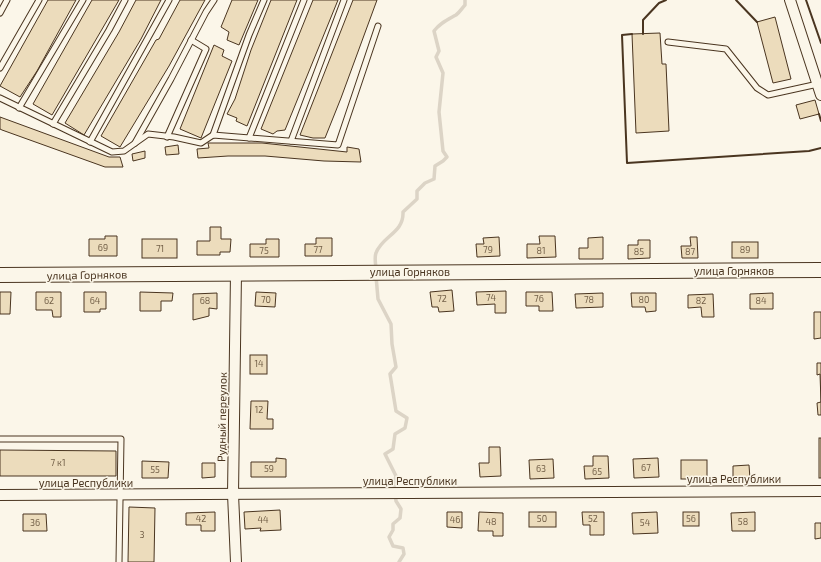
<svg xmlns="http://www.w3.org/2000/svg" width="821" height="562" viewBox="0 0 821 562" font-family="'Exo 2',sans-serif">
<style>
.lines{fill:none;stroke-linecap:round;stroke-linejoin:round}
.stream{stroke:#dcd4c6;stroke-width:3.5}
.building{fill:#ecdcbc;stroke:#4a3520}
.lane-casing{stroke:#4a3520;stroke-width:7}
.street-casing{stroke:#4a3520;stroke-width:12}
.secondary-casing{stroke:#4a3520;stroke-width:16}
.lane{stroke:#fbf6e9;stroke-width:5}
.street{stroke:#fbf6e9;stroke-width:10}
.secondary{stroke:#fbf6e9;stroke-width:14}
.wall{stroke:#4a3520;stroke-width:2}
.labels{text-anchor:middle;stroke-width:3;stroke-linejoin:round;paint-order:stroke}
.number-label{font-size:9px;fill:#725f47}
.street-label{font-size:11px;fill:#4a3520;stroke:#fbf6e9}
</style>
<rect width="100%" height="100%" fill="#fbf6e9"/>
<g class="lines">
<!-- stream -->
<g class="stream">
<path d="M376,270C376,265 374,258 376,253C382,236 404,233 403,212L417,199V191L425,183L434,179L435,166L443,161L447,157L443,151L439,112L443,73L436,57L439,51L434,31C440,23 447,20 456,15C460,12 462,8 465,5V0"/>
<path d="M376,276L378,299L391,324L392,344L396,367L390,374L396,411L407,418L405,428L395,434L393,449L385,454L396,476L394,484L396,501L401,509L400,518L393,524V530L389,537L393,546L403,548L404,554L399,562"/>
</g>
</g>
<!-- building -->
<g class="building">
<path d="M48,0H76L37,71L20,97L0,86Z"/>
<path d="M92,0H119L52,115L33,104Z"/>
<path d="M136,0H161L141,39L84,135L65,123L119,32Z"/>
<path d="M180,0H205L169,66L120,147L101,136L156,40L159,39Z"/>
<path d="M232,0H258L239,45L227,40L229,32L221,27Z"/>
<path d="M271,0H297L247,126L236,121L237,118L227,114L235,99L251,50Z"/>
<path d="M313,0H338L285,130L277,131L273,134L261,129Z"/>
<path d="M353,0H377L341,98L325,138H313L300,135Z"/>
<path d="M775,17L791,79L773,83L757,22Z"/>
<path d="M660,33L662,64H666L669,131L636,133L632,34Z"/>
<path d="M214,45L224,50L222,56L232,61L201,138L180,129Z"/>
<path d="M815,100L819,114L800,119L796,105Z"/>
<path d="M0,117L109,157H120L123,167H105L2,130L0,129Z"/>
<path d="M208,143H262L347,152V147L359,149L361,162L324,161L265,156H228L198,158L197,149L209,148Z"/>
<path d="M178,145L179,154L166,155L165,147Z"/>
<path d="M145,151V158L133,161L132,154Z"/>
<path d="M210,227H221V239H231L230,252H220V255H197V241H210Z"/>
<path d="M105,236H117V256H89V239H105Z"/>
<path d="M539,236H555L556,257L527,258V244H540Z"/>
<path d="M499,237L500,256L477,257L476,244H484L483,238Z"/>
<path d="M603,237V259H579V248H588V238Z"/>
<path d="M690,237H697L698,258H682L681,246H691Z"/>
<path d="M316,238H332V256H305V244H316Z"/>
<rect x="142" y="239" width="35" height="19"/>
<path d="M266,239H279V257H250V244H266Z"/>
<path d="M638,240H650V258L628,259V245H638Z"/>
<rect x="732" y="242" width="26" height="16"/>
<path d="M452,290L454,311L439,312L438,307H432L430,292Z"/>
<path d="M506,291V313H495V304L477,305L476,292Z"/>
<path d="M0,292H11L10,314H0Z"/>
<path d="M36,292H61V317H53L52,310H36Z"/>
<path d="M84,292H106V309H100V312H84Z"/>
<path d="M140,292L173,293L172,301H161V311H140Z"/>
<path d="M256,292L276,293L275,307L255,306Z"/>
<path d="M526,292H552L553,311H539V306H526Z"/>
<path d="M217,293V309L209,308V316L193,320V294Z"/>
<path d="M603,293V307L576,308L575,294Z"/>
<path d="M631,293H656V311L646,312L645,307H632Z"/>
<path d="M773,293V309H750V294Z"/>
<path d="M713,294L714,317H702L701,307L688,308V295Z"/>
<path d="M814,312H821V338L814,339Z"/>
<rect x="250" y="355" width="17" height="19"/>
<path d="M817,363H821V415H818L817,403L821,402L820,374L817,375Z"/>
<path d="M251,401H268L267,419H273V429H250Z"/>
<rect x="819" y="438" width="2" height="40"/>
<path d="M489,447H500L501,476L480,477L479,463H489Z"/>
<path d="M0,450L116,451V476H0Z"/>
<path d="M593,456H608L609,478L585,479L584,466H593Z"/>
<path d="M276,458L286,459V477H251V462H276Z"/>
<path d="M658,458L659,477L634,478L633,459Z"/>
<path d="M553,459L554,478L530,479L529,460Z"/>
<rect x="681" y="460" width="26" height="19"/>
<path d="M142,461L169,462L168,478H142Z"/>
<path d="M202,463H215V477L202,478Z"/>
<path d="M749,465L750,479L733,480V466Z"/>
<path d="M129,507L155,508L154,562H128Z"/>
<path d="M280,510L281,530L260,531L261,528L245,529L244,512Z"/>
<path d="M215,512V531H201V525H186V513Z"/>
<path d="M447,512H462V528L447,527Z"/>
<path d="M479,512L503,513V536H493V531H478Z"/>
<rect x="529" y="512" width="27" height="15"/>
<path d="M582,512H604V535H590V525H583Z"/>
<path d="M657,512L658,533L633,534L632,513Z"/>
<rect x="683" y="512" width="16" height="14"/>
<path d="M755,512V531H732L731,513Z"/>
<path d="M23,514H46L47,531H23Z"/>
<path d="M815,523H821V538L815,539Z"/>
</g>
<g class="lines">
<defs>
<g id="lane">
<path d="M0,13L7,0"/>
<path d="M668,42L726,49L757,88L768,95L818,84"/>
<path d="M0,68L39,0"/>
<path d="M0,98L112,152L124,151L148,134L174,137L201,143L213,135L338,145L378,26"/>
<path d="M19,108L83,0"/>
<path d="M53,124L109,30L125,0"/>
<path d="M213,135L249,35L264,0"/>
<path d="M167,137L206,49L191,40"/>
<path d="M249,138L304,0"/>
<path d="M291,141L344,0"/>
<path d="M90,142L169,0"/>
<path d="M135,143L171,79L206,12L214,0"/>
<path d="M0,439H121L119,562"/>
</g>
<g id="street">
<path d="M790,0L821,95"/>
<path d="M0,495L821,491"/>
<path d="M236,562L233,494L236,273"/>
</g>
<path id="secondary" d="M0,275L821,270"/>
</defs>
<!-- lane casing -->
<use href="#lane" class="lane-casing"/>
<!-- street casing -->
<use href="#street" class="street-casing"/>
<!-- secondary casing -->
<use href="#secondary" class="secondary-casing"/>
<!-- lane -->
<use href="#lane" class="lane"/>
<!-- street -->
<use href="#street" class="street"/>
<!-- secondary -->
<use href="#secondary" class="secondary"/>
<!-- wall -->
<g class="wall">
<path d="M736,0L757,22"/>
<path d="M806,0L821,43"/>
<path d="M632,34L622,35L627,163L809,151L821,148"/>
<path d="M643,34V20L659,3L666,0"/>
<path d="M819,114L821,121"/>
</g>
</g>
<g class="labels">
<!-- number labels -->
<g class="number-label">
<text x="103" y="251">69</text>
<text x="160" y="252">71</text>
<text x="318" y="253">77</text>
<text x="488" y="253">79</text>
<text x="745" y="253">89</text>
<text x="264" y="254">75</text>
<text x="541" y="254">81</text>
<text x="639" y="255">85</text>
<text x="690" y="255">87</text>
<text x="491" y="301">74</text>
<text x="442" y="302">72</text>
<text x="539" y="302">76</text>
<text x="266" y="303">70</text>
<text x="589" y="303">78</text>
<text x="644" y="303">80</text>
<text x="49" y="304">62</text>
<text x="95" y="304">64</text>
<text x="205" y="304">68</text>
<text x="701" y="304">82</text>
<text x="761" y="304">84</text>
<text x="259" y="367">14</text>
<text x="259" y="413">12</text>
<text x="58" y="466">7 к1</text>
<text x="646" y="471">67</text>
<text x="269" y="472">59</text>
<text x="541" y="472">63</text>
<text x="155" y="473">55</text>
<text x="597" y="475">65</text>
<text x="201" y="522">42</text>
<text x="542" y="522">50</text>
<text x="593" y="522">52</text>
<text x="691" y="522">56</text>
<text x="263" y="523">44</text>
<text x="455" y="523">46</text>
<text x="491" y="525">48</text>
<text x="743" y="525">58</text>
<text x="35" y="526">36</text>
<text x="645" y="526">54</text>
<text x="142" y="538">3</text>
</g>
<!-- street labels -->
<g class="street-label">
<text x="734" y="275">улица Горняков</text>
<text x="410" y="276">улица Горняков</text>
<text transform="translate(87 275) rotate(-1)" y="4">улица Горняков</text>
<text transform="translate(222 417) rotate(-89)" y="4">Рудный переулок</text>
<text x="734" y="483">улица Республики</text>
<text x="410" y="485">улица Республики</text>
<text x="86" y="487">улица Республики</text>
</g>
</g>
</svg>
